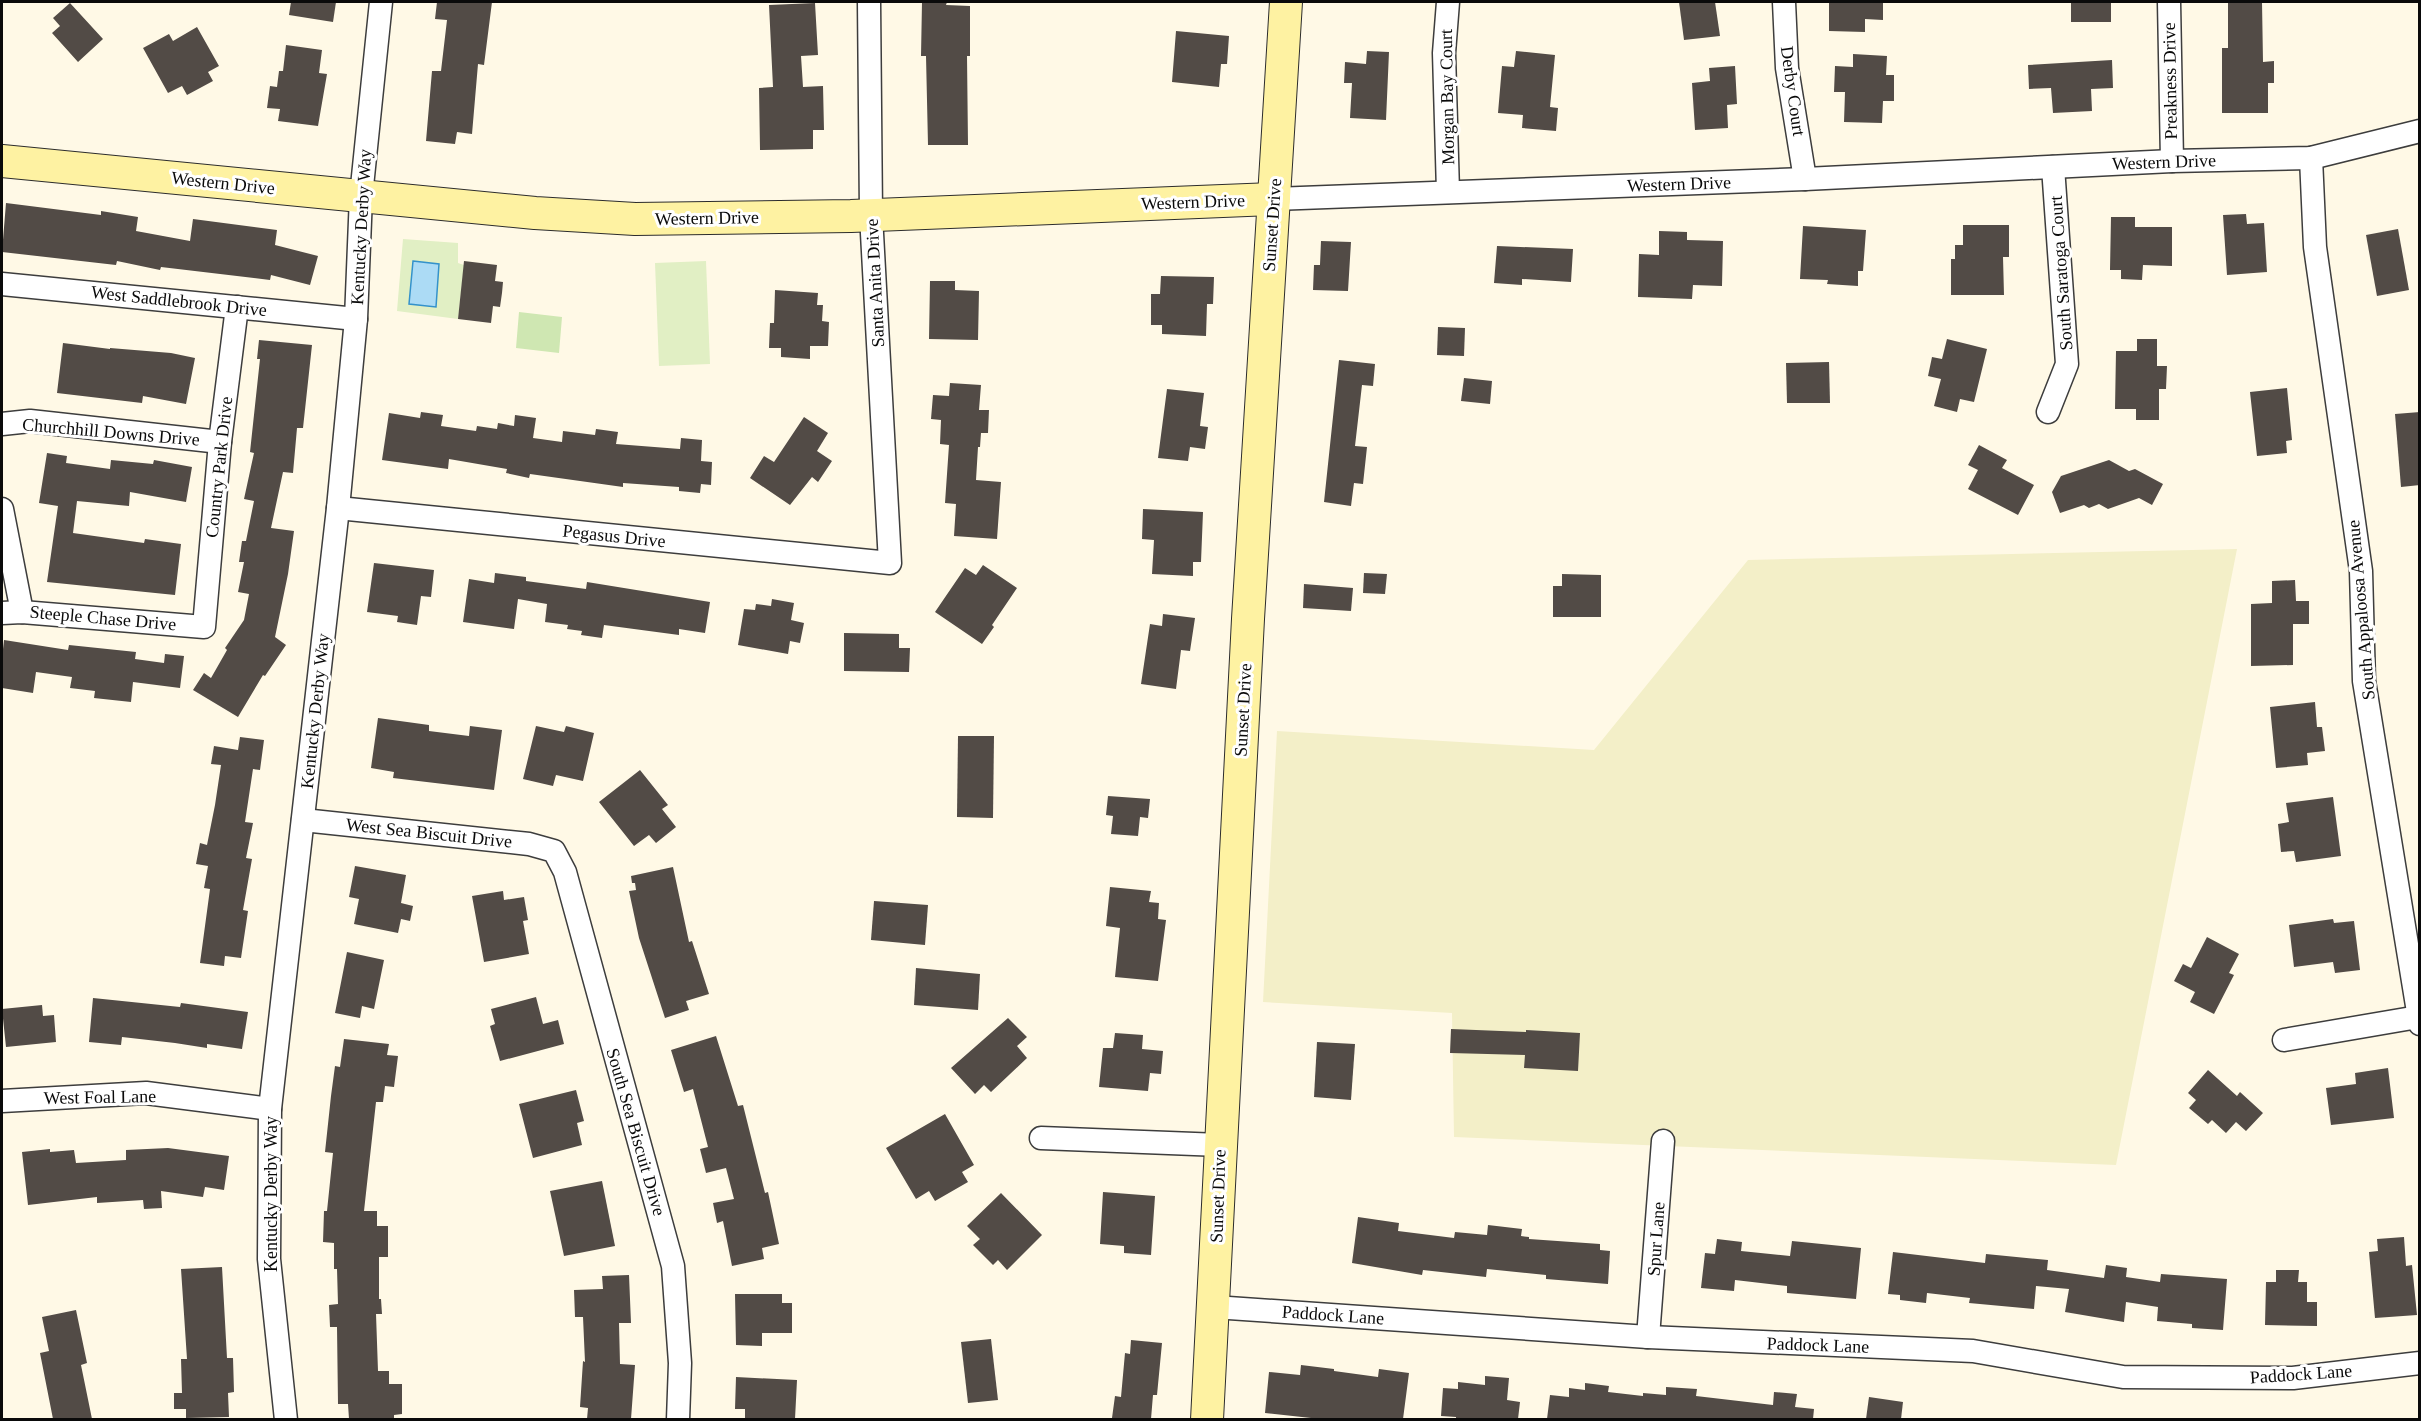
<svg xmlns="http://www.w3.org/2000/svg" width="2421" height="1421" viewBox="0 0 2421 1421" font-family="Georgia,serif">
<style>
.farmland{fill:#f3efc8}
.green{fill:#cfe7b2}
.pitch{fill:#e1efc4}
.water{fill:#acdbf5;stroke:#3492cb;stroke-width:1.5}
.building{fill:#524b46}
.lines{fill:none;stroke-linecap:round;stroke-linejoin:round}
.street-casing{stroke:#3d3d3d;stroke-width:25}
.secondary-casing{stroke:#2c2c2c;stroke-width:34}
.street{stroke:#fff;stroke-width:22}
.secondary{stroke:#fef2a2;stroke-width:32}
.labels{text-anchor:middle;stroke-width:6;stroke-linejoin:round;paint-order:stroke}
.street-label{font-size:18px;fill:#0a0a0a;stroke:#fff}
</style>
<rect width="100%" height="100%" fill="#fff9e6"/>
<!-- farmland -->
<path class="farmland" d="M2237,549L2116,1165L1454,1137L1452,1013L1263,1002L1277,731L1594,750L1748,560Z"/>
<!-- green -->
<path class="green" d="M519,312L562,317L559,353L516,348Z"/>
<!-- pitch -->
<g class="pitch">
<path d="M403,239L458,243V263L464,265L458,319L397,311Z"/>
<path d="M706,261L710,364L659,366L655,263Z"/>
</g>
<!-- water -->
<path class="water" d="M413,261L439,264L436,307L409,304Z"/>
<!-- building -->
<g class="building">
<path d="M291,2H336L333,22L289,15Z"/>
<path d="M437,2H492L484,65L478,64L472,134L457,132L455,144L426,141L432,71H441L447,20L435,19Z"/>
<path d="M922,2H947L946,5L970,6V56H967L968,145H928L926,56H921Z"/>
<path d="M1679,2H1715L1720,36L1684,40Z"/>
<path d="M1829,2H1883V20L1865,19V32L1829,31Z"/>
<rect x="2071" y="2" width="40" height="20"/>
<path d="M2228,2H2262L2263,62L2274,61V83H2268V113H2222V48H2228Z"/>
<path d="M70,3L103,39L78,62L52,33L60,26L53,18Z"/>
<path d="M815,3L818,55L801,56L803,87L823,86L824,130H813V149L760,150L759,88L773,87L769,5Z"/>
<path d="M197,27L219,66L208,72L213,81L187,95L182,86L168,93L143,48L169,34L173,41Z"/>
<path d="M1176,31L1229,36L1227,64H1221L1219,87L1172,82Z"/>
<path d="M286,45L322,50L319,73L327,74L318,126L278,121L280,109L267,108L270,86L277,87L279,71H283Z"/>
<path d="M1367,51L1389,52L1386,120L1350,118L1352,83H1344L1345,62L1366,64Z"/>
<path d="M1516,51L1555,55L1550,107L1558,108L1556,131L1522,128L1523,115L1498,113L1502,66L1514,67Z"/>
<path d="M1853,54L1887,56L1886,75H1894V101H1883L1882,123L1844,122L1845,92H1834L1835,66L1853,67Z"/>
<path d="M2112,60L2113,88L2091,89L2092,111L2053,113L2051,88L2029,89L2028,65Z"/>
<path d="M1735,66L1737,104L1727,105L1728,128L1695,130L1692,83L1710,81L1709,68Z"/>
<path d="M6,203L101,215V211L138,217L136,231L190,241L193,219L277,230L275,245L318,256L310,285L271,275L270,280L161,267L160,270L117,261L116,265L2,252Z"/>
<path d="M2246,214L2247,224L2264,223L2267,272L2227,275L2223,215Z"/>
<path d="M2111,217H2135V227H2172V266L2143,265L2142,280L2121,279V270H2110Z"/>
<path d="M1963,225H2009V257H2003L2004,295H1951V259H1955V245H1963Z"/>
<path d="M1803,226L1866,230L1863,271H1858V286L1827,284L1828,280L1800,279Z"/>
<path d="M2398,229L2409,290L2377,296L2366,235Z"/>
<path d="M1659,231L1687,232V240L1723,241L1722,286L1693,285L1692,299L1638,297L1639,254L1659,255Z"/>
<path d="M1321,241L1351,242L1348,291L1313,290L1314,265H1320Z"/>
<path d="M1497,246L1573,249L1571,282L1522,279V285L1494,283Z"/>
<path d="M464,261L497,265L495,281L503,282L502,293L500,307L493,306L491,323L458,319Z"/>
<path d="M1161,276L1214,277L1213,304H1207L1206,336L1162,334V325H1151V294H1160Z"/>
<path d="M930,281H955V290L979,291L978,340L929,339Z"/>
<path d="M775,290L818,293L817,305H823L822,321L829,322L828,346H810V359L781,357V348H769L770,323H774Z"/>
<path d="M1438,327L1465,328L1464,356L1437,355Z"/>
<path d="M1947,339L1987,349L1974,402L1960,399L1957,412L1934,406L1941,379L1928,376L1932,357L1942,359Z"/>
<path d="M2137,339H2157V366H2167L2166,389H2159V420H2136V409H2115L2116,351H2137Z"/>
<path d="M259,340L312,345L303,428H297L293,473L283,472L271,528L294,531L288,574L275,637L286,645L265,676L263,675L238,717L193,690L204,673L211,678L227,650L225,648L244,620L249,594L238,592L244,562H239L242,541H246L254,501L244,499L254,453L250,452L260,359H257Z"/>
<path d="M63,343L110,349V348L171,353L195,358L186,404L143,396L142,403L57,393Z"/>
<path d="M1339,360L1375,364L1373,386L1362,385L1355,446L1367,447L1363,484L1354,483L1351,506L1324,502Z"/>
<path d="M1829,362L1830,403H1787L1786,363Z"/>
<path d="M1464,378L1492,381L1490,404L1461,401Z"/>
<path d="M950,383L981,385L979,410H989L988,433H981L980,447H978L976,480L1001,482L997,539L954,536L956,504L945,503L949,445L940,444L941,420L931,419L933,395L949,396Z"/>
<path d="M2287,388L2292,440L2286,441L2287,453L2257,456L2250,392Z"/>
<path d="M1167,389L1204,393L1200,426L1208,427L1205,449L1190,447L1188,461L1158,458Z"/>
<path d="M421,412L443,415L441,426L476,431L477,426L497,429L498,423L514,426L515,415L536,418L533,438L562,442L563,431L595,435L596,429L618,432L616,444L680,449L681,438L702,440L701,461L712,462L711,485L701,484L700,493L679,491V487L623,483V487L530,474L529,478L506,473L507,469L449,459L448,469L382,460L389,413L420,418Z"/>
<path d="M2420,412V485L2401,487L2395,414Z"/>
<path d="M804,417L828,433L817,451L832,461L818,482L812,477L790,505L750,478L764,456L774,462Z"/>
<path d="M1979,445L2007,460L2002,468L2034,485L2018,515L1968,489L1978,470L1968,465Z"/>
<path d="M47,453L67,456L66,463L110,469L111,460L153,464L154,460L192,467L186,502L130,492L129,506L77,501L73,533L144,543L145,539L181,544L175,595L47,582L58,506L39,503Z"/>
<path d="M2109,460L2129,471L2135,469L2163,484L2152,505L2139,498L2108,509L2099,504L2089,508L2084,505L2060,513L2052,492L2061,476Z"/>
<path d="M1143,509L1203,512L1201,562H1193V576L1152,574L1154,540L1142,539Z"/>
<path d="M374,563L434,570L431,597L421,596L417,625L397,622L398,616L367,612Z"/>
<path d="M983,565L1017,588L992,625L994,627L982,644L935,612L965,568L976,575Z"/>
<path d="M495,573L526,577V581L586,589L587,582L710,602L705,633L679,629V635L604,625L602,638L581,635L582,631L567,629L568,625L545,622L547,604L518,599L514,629L463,622L469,579L494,583Z"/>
<path d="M1364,573L1387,574L1385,594L1363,593Z"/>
<path d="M1562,574L1601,575V617H1553V586H1562Z"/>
<path d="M2295,580L2296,601H2309V624H2293V665L2251,666V604L2272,603V581Z"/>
<path d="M1304,584L1353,588L1351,611L1303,608Z"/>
<path d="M772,599L794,603L791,620L804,623L800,643L790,641L788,654L738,645L744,609L755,610L756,604L771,606Z"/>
<path d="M1163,614L1195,618L1190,651L1181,650L1176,689L1141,684L1150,624L1162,626Z"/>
<path d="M844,633L899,634V648H910L909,672L844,671Z"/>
<path d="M4,640L68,650L69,645L136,652L135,659L164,663L165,654L184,656L180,688L133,682L131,702L94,698L95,691L70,688L72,677L36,672L33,693L2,688V658Z"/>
<path d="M2315,702L2317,727H2322L2325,751L2307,753L2308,765L2276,768L2270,707Z"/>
<path d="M378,718L429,725V731L469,736L470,726L502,730L494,790L393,778L394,772L371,768Z"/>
<path d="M536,726L564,732L566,726L594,733L583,781L556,775L553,786L523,779Z"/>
<path d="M958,736H994L993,818L957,817Z"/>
<path d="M240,737L264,740L260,770L253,769L245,822L253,823L246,858L252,859L243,910L248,911L241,958L225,956L224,966L200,963L210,889L204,888L208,866L196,864L200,843L207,845L215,805L221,765L211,764L214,746L238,750Z"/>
<path d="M640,770L668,805L662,809L676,827L656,843L649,835L634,846L599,802Z"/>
<path d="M1108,796L1150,799L1148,818L1140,817L1138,836L1111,834L1113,816L1106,815Z"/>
<path d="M2333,797L2341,856L2296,862L2294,851L2281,852L2278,824L2289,822L2286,803Z"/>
<path d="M355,866L406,875L401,903L413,906L410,921L401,919L398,933L354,924L359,899L349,897Z"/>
<path d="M673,867L689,942L692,941L709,994L686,1001L689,1010L665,1018L639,938L629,891L636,890L635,883H632L631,876Z"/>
<path d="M1110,887L1151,891L1149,902L1159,903L1158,919L1166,920L1158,981L1115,977L1120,928L1106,926Z"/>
<path d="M503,891L504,900L524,897L528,920L523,921L529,954L484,962L472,896Z"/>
<path d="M874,901L928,905L925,945L871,940Z"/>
<path d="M2333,919L2334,923L2354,921L2360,970L2335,973L2333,962L2294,967L2289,925Z"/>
<path d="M2207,937L2239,954L2229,973L2234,975L2214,1014L2190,1002L2195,992L2174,981L2183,964L2191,968Z"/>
<path d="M347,952L384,960L374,1009L362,1006L360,1018L335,1013Z"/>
<path d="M916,968L980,974L978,1010L914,1005Z"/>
<path d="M536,997L543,1024L558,1020L564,1044L500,1061L490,1026L495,1024L491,1009Z"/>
<path d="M93,998L180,1007L181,1003L248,1012L242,1049L207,1044V1048L175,1043L122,1037L121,1045L89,1042Z"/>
<path d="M42,1005L43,1016L54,1015L56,1042L6,1047L2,1009Z"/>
<path d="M1008,1018L1027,1037L1017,1046L1027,1058L991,1092L984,1085L975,1094L951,1068Z"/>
<path d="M1451,1029L1526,1032V1030L1580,1033L1578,1071L1524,1068L1525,1055L1450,1053Z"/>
<path d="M1115,1033L1143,1035L1142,1049L1163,1051L1161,1074L1150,1073L1148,1091L1099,1087L1103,1048H1113Z"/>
<path d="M716,1036L738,1106L743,1105L765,1193L768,1192L779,1244L762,1248L764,1259L732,1266L723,1221L717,1223L713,1203L734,1199L726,1168L706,1173L700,1149L708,1147L693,1089L684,1092L671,1050Z"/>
<path d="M344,1039L389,1044L387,1055L398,1056L394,1087L385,1086L383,1102H376L364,1211H377V1226H388V1257H379V1299H381L382,1314H376L378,1371H389V1384H402V1414L394,1415V1419H349L348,1404H338L337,1327H330L329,1305L338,1304L337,1269H334V1243L323,1242L324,1211H327L333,1153L325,1152L331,1096L335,1066L340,1067Z"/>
<path d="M1317,1042L1355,1044L1351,1100L1314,1097Z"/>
<path d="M2388,1068L2394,1118L2331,1125L2326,1088L2356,1084L2355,1073Z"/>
<path d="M2208,1070L2237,1096L2240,1092L2263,1113L2246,1131L2236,1122L2226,1133L2212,1120L2208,1124L2189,1108L2196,1100L2188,1093Z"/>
<path d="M576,1090L584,1121L577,1123L582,1145L533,1158L519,1104Z"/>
<path d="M945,1114L974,1165L962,1172L968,1182L935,1201L929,1191L916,1199L886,1148Z"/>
<path d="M168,1148L229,1156L224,1190L205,1187L203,1197L161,1191L162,1208L144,1209L143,1200L97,1203V1197L28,1205L22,1152L50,1149V1152L74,1150L76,1163L126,1160V1150Z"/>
<path d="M602,1181L615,1246L564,1256L550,1191Z"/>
<path d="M1103,1192L1155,1196L1151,1255L1124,1253V1246L1100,1244Z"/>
<path d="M1001,1193L1042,1235L1007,1270L998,1260L993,1265L973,1245L980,1239L967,1226Z"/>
<path d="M1358,1217L1399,1223L1398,1231L1454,1238L1455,1232L1487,1235L1488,1225L1522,1229L1521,1236L1529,1237V1239L1600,1244V1250L1610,1251L1608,1284L1546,1279V1275L1487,1269L1486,1277L1423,1270L1422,1275L1352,1263Z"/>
<path d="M2404,1237L2406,1266L2412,1265L2417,1315L2375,1318L2369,1252L2378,1251L2377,1239Z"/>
<path d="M1717,1239L1742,1242L1741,1251L1790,1256L1792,1241L1861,1248L1856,1299L1787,1293V1286L1735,1280L1734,1291L1701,1288L1705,1253L1715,1254Z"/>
<path d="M1893,1252L1985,1263L1986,1254L2048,1260L2047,1270L2104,1278L2106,1265L2127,1268L2126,1277L2160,1282L2161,1274L2227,1279L2223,1330L2192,1328V1324L2157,1321L2158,1307L2126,1302L2124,1322L2065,1312L2069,1289L2036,1286L2034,1309L1969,1303L1970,1298L1927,1293L1926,1303L1900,1300V1295L1888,1294Z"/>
<path d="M222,1267L227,1358H233L234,1392L228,1393L229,1417L186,1418V1409H174V1393H182L181,1359H187L181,1269Z"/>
<path d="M2276,1270H2299L2298,1282H2307V1302H2317V1326L2265,1325L2266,1282H2276Z"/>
<path d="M629,1275L631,1323H619L620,1364L635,1365L631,1419H587L588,1408L580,1407L583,1361L585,1362L583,1317H575L574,1290L603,1289L602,1276Z"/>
<path d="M735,1294H782V1303H792V1333H762V1346L736,1345Z"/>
<path d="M76,1310L87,1363L81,1365L92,1419H53L40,1353L49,1351L42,1317Z"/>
<path d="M991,1339L998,1400L968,1403L961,1342Z"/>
<path d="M1131,1340L1162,1343L1157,1395H1153L1151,1419L1112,1418L1115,1396L1121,1397L1125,1353L1130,1354Z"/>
<path d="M1301,1365L1334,1369V1371L1378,1377L1379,1369L1409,1373L1403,1419H1311V1418L1265,1413L1269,1372L1300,1375Z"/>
<path d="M1485,1376L1509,1378L1507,1400L1520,1402L1518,1419H1456V1417L1441,1416L1443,1388L1458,1389V1382L1485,1385Z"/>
<path d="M736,1377L797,1380L795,1419H745V1409H735Z"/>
<path d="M1585,1383L1609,1386L1608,1392L1643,1396V1393L1666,1395V1387L1697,1389L1696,1396L1773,1405L1774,1392L1797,1394L1795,1407L1814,1409L1813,1419H1547L1550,1395L1569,1397V1388L1585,1390Z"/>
<path d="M1869,1397L1903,1402L1901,1419H1866Z"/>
</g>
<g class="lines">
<defs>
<g id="street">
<path d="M1448,2L1444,53L1448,192"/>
<path d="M1784,2L1787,68L1805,179"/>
<path d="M2169,2L2172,161"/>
<path d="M2311,158L2315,247L2361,571L2364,681L2420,1024"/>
<path d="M1274,199L1805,179L2172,161L2311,158L2420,131"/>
<path d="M2,284L356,319"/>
<path d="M2048,412L2067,364L2053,167"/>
<path d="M2,424L30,421L220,442"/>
<path d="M338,508L890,563L871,215L869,2"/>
<path d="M2,509L22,612"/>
<path d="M2,613L22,612L204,627L220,442L237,307"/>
<path d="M303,820L529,844L554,851L565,872L673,1266L680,1363L678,1420"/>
<path d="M2284,1040L2418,1017"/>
<path d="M2,1101L146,1093L270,1109"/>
<path d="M1041,1138L1220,1145"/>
<path d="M1214,1307L1648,1337L1973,1351L2123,1377L2293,1378L2420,1363"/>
<path d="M1648,1337L1663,1141"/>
<path d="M286,1420L269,1259L270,1109L338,508L356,319L361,196L381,2"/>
</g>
<g id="secondary">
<path d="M2,161L535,213L635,219L851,216L1274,199"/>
<path d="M1207,1420L1248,619L1286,2"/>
</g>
</defs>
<!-- street casing -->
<use href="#street" class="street-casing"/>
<!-- secondary casing -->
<use href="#secondary" class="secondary-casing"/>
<!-- street -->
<use href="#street" class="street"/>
<!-- secondary -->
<use href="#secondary" class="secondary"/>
</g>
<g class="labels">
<!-- street labels -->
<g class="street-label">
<text transform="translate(2170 81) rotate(-91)" y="6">Preakness Drive</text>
<text transform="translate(1793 91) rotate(82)" y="6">Derby Court</text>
<text transform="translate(1447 97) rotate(-91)" y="6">Morgan Bay Court</text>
<text transform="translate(2164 162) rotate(-2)" y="6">Western Drive</text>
<text transform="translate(223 183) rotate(6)" y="6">Western Drive</text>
<text transform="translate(1679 184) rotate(-2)" y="6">Western Drive</text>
<text transform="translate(1193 202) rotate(-2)" y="6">Western Drive</text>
<text transform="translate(707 218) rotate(-1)" y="6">Western Drive</text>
<text transform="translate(1272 225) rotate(-86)" y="6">Sunset Drive</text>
<text transform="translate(361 227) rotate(-87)" y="6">Kentucky Derby Way</text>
<text transform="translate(2061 273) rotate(-94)" y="6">South Saratoga Court</text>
<text transform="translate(875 283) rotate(-93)" y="6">Santa Anita Drive</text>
<text transform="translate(179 301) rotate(6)" y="6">West Saddlebrook Drive</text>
<text transform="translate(111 432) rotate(5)" y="6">Churchhill Downs Drive</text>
<text transform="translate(219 467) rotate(-84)" y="6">Country Park Drive</text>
<text transform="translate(614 536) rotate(6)" y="6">Pegasus Drive</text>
<text transform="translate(2361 610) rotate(-95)" y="6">South Appaloosa Avenue</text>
<text transform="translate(103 618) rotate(5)" y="6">Steeple Chase Drive</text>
<text transform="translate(1243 710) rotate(-87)" y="6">Sunset Drive</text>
<text transform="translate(315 711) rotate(-84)" y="6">Kentucky Derby Way</text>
<text transform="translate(429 833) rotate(6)" y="6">West Sea Biscuit Drive</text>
<text transform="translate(100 1097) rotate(-1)" y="6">West Foal Lane</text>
<text transform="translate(636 1132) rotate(74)" y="6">South Sea Biscuit Drive</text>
<text transform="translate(271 1194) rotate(-90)" y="6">Kentucky Derby Way</text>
<text transform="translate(1218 1196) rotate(-88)" y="6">Sunset Drive</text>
<text transform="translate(1656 1239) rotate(-86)" y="6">Spur Lane</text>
<text transform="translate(1333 1315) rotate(4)" y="6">Paddock Lane</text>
<text transform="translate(1818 1345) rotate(2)" y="6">Paddock Lane</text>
<text transform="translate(2301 1374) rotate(-4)" y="6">Paddock Lane</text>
</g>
</g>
<!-- border -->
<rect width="2421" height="1421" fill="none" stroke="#0a0a0a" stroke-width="6"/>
</svg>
